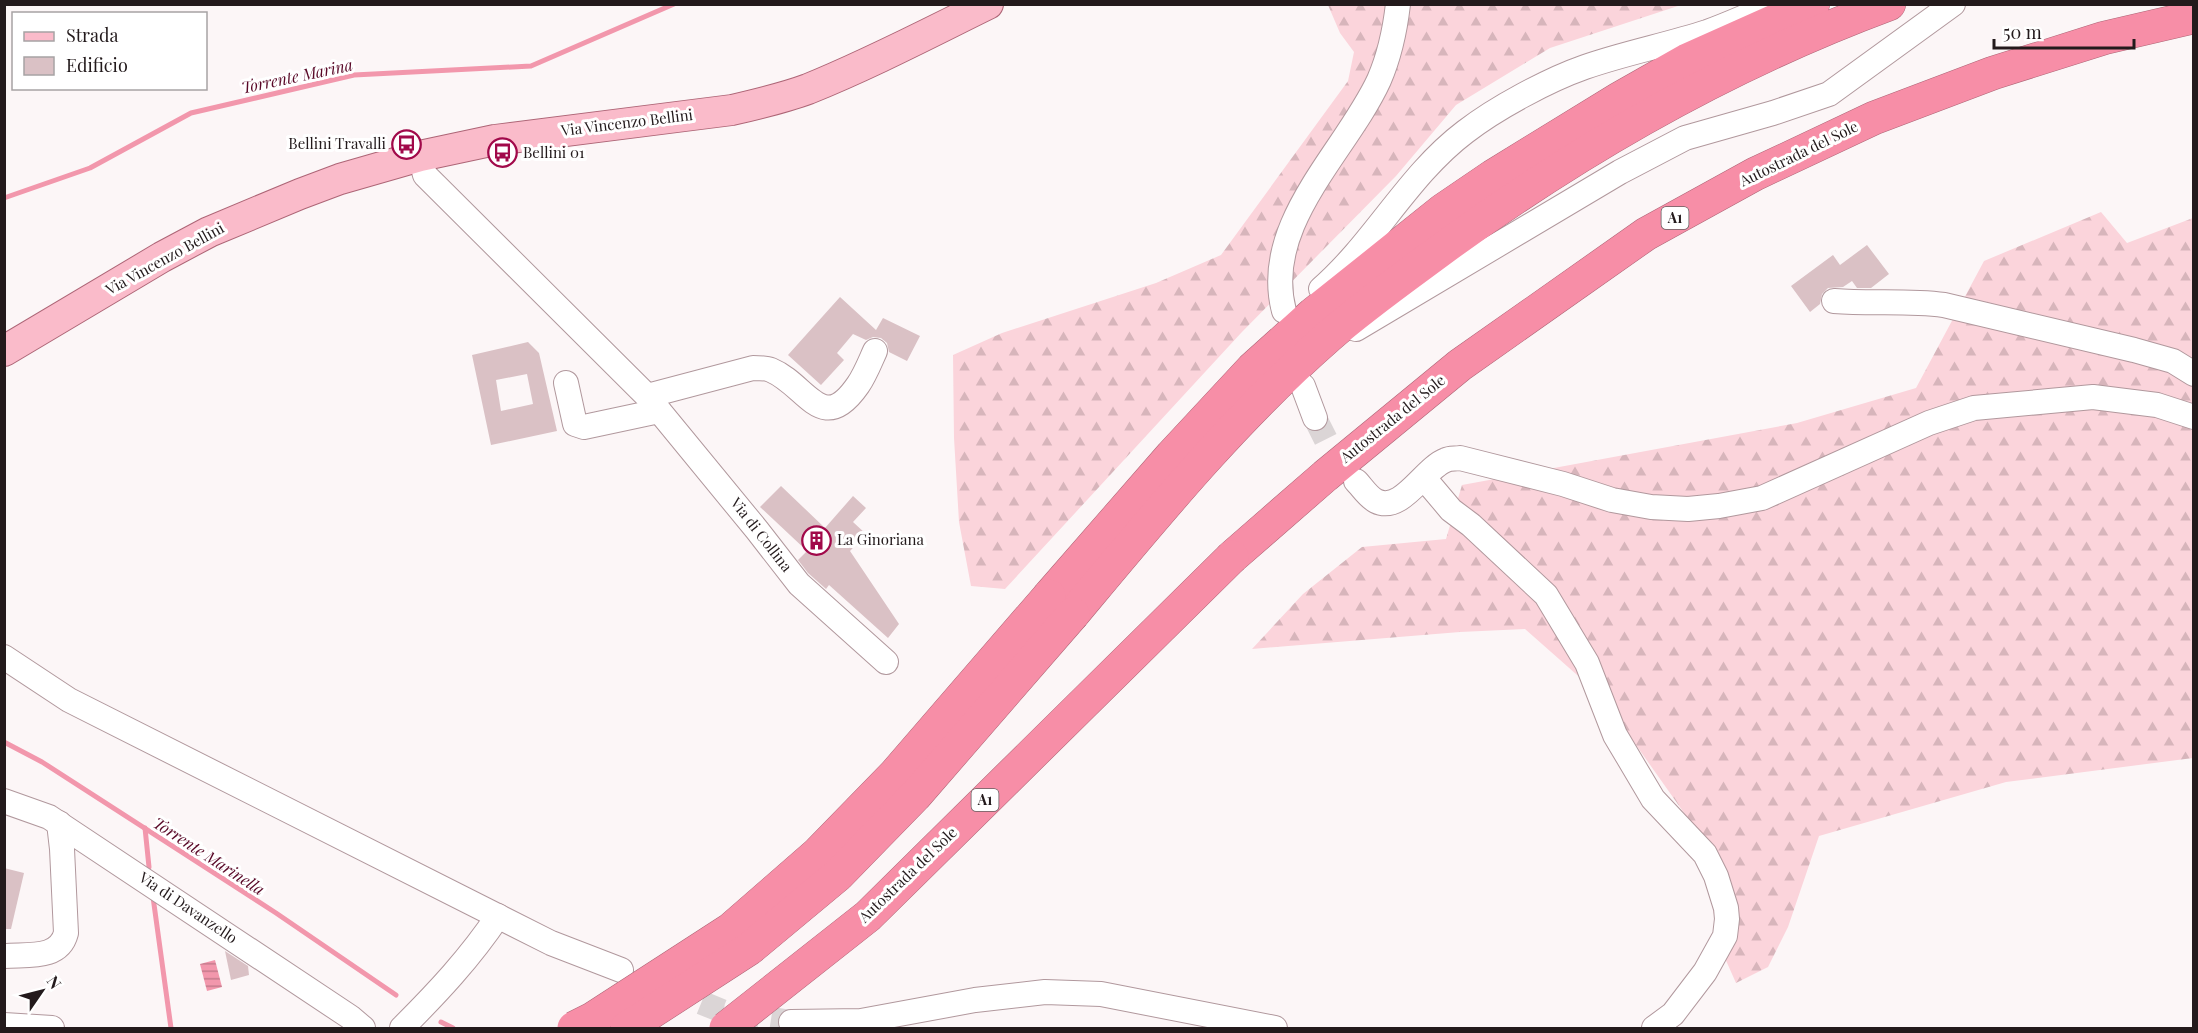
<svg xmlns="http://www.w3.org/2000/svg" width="2198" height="1033" viewBox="0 0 2198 1033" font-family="'Playfair Display',serif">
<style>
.forest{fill:url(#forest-firs)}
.water{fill:url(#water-rules)}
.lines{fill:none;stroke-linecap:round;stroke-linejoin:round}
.stream{stroke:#f297ac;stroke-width:5}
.building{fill:#dac1c5;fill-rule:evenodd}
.minor-tunnel{stroke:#dbd5d6;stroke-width:24;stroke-dasharray:24 12;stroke-linecap:butt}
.minor-casing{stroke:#b1989d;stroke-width:26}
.major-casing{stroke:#ad6576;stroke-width:32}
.highway-casing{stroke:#ad6576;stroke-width:34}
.minor{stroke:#fff;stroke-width:24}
.major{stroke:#fabbca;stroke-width:30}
.highway{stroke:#f78ea7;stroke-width:33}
.highway-bridge-casing{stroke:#ad6576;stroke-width:34;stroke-linecap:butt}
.highway-bridge{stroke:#f78ea7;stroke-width:33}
.labels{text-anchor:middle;stroke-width:6;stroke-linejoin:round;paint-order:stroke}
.shield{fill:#fff;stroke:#655f60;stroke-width:1.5}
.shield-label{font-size:14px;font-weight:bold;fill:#231a1c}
.street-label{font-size:15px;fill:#231a1c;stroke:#fff}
.poi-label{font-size:15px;fill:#231a1c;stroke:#fff;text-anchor:start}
.water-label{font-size:16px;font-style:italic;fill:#590827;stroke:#fff}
</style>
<defs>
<pattern id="forest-firs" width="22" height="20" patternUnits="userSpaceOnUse" patternTransform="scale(1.5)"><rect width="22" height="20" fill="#fbd4db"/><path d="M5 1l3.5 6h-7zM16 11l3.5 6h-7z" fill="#d7b5bb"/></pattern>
<pattern id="water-rules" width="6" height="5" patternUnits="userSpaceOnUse" patternTransform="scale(1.5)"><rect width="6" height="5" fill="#f297ac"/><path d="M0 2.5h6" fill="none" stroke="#c47a8b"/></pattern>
</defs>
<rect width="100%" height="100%" fill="#fcf6f7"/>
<!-- forest -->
<g class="forest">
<path d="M1328,5H1681L1550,48L1456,105L1396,176L1241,333L1005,589L971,586L959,522L954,438L953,355L1002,333L1156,283L1221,255L1348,81L1354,52L1340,33Z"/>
<path d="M2101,212L2127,243L2193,218V758L2006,782L1819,836L1788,927L1768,967L1736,983L1720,947L1699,834L1602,697L1525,629L1460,632L1252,649L1303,594L1362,547L1446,539L1462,485L1797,423L1916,388L1984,261Z"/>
</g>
<!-- water -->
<path class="water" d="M215,960L222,987L207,991L200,964Z"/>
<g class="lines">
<!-- stream -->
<g class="stream">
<path d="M4,198L90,168L191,113L354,75L531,66L674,4"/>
<path d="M4,742L42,762L276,913L396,995"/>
<path d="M145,828L149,867"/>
<path d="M153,897L171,1028"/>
<path d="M441,1022L453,1028"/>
</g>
</g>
<!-- building -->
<g class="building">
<path d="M1867,245L1889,274L1871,288H1857L1852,281L1843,287L1828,288L1822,294L1820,304L1810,312L1791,286L1833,255L1840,265Z"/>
<path d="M840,297L876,330L883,318L920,336L907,361L889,352L887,343L881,338L873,337L866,340L853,334L837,353L844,360L821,385L788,355Z"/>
<path d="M528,342L539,353L557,431L491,445L472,355ZM527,374L533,404L501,411L496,380Z"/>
<path d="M781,486L825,528L853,496L866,508L853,522L866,534L850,551L899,624L888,638L829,585L826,589L808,573L798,560L807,551L760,507Z"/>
<path d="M4,868L24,873L11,929H4Z"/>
<path d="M225,951L248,966L249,975L231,980Z"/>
</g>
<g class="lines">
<!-- minor-tunnel -->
<g class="minor-tunnel">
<path d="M1315,418L1327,442L1350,474"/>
<path d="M668,989L722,1011L791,1022"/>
</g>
<defs>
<g id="minor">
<path d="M420,156L425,175L647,396L757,530L799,584L886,662"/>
<path d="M1321,289C1375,242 1408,175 1465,132C1496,108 1548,80 1585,67C1625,53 1667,45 1707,32C1727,25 1746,16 1766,8"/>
<path d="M1834,301C1871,304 1908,300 1944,305L2134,350L2173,361L2194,374"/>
<path d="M1284,311C1261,224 1346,152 1379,80C1389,57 1395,30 1398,4"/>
<path d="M1356,329L1620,172L1685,138L1773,113L1829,94L1953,4"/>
<path d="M566,383L575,424L584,427L659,411"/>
<path d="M1303,386L1315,418"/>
<path d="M647,396L753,368C759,368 766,368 771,370C807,385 822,437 858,385C865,375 870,362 875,351"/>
<path d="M1424,478L1451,510L1471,525L1546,595L1587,663L1615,735L1653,799L1705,854L1716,876L1726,908L1727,919L1725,936L1705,972L1673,1014L1654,1028"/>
<path d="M1356,481C1362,487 1368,497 1376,501C1402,514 1424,468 1446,460C1450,458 1456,459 1460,458L1563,484L1612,500L1651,507L1688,509L1719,506L1762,498L1929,423L1974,408L2093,397L2157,405L2194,417"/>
<path d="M4,657L69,700L551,943L621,970"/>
<path d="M4,801L49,817L350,1017L363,1028"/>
<path d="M4,956C28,954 59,960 66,933L62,849L59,823"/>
<path d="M791,1022L861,1021L975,1000L1045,992L1101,994L1275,1028"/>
<path d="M4,1025L52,1028"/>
<path d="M402,1028C437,993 470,958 498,916"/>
</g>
<path id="major" d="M4,351L162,257L209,232L300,194L340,179L420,156L495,140L732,110C758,104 784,98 808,89C870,64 929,33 988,4"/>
<g id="highway">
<path d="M1232,557L1325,476L1460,365L1646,234L1755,174L1874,118L1993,73L2104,38L2194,17"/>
<path d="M1049,596L1172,455L1252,369L1313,314L1443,210L1493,176L1620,98L1687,60L1813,4"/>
<path d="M1073,614C1154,517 1234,419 1329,336C1366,304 1406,276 1445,247C1582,147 1730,63 1889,4"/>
</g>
</defs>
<!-- minor casing -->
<use href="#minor" class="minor-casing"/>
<!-- major casing -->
<use href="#major" class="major-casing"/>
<!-- highway casing -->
<use href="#highway" class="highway-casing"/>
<!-- minor -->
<use href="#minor" class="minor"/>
<!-- major -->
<use href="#major" class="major"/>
<!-- highway -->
<use href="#highway" class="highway"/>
<defs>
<g id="highway-bridge">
<path d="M574,1028L592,1019L731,929L817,854L895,774L1049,596"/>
<path d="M627,1028L749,949L838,875L915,796L1073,614"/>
<path d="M726,1028L868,916L1232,557"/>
</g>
</defs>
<!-- highway-bridge casing -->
<use href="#highway-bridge" class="highway-bridge-casing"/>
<!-- highway-bridge -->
<use href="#highway-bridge" class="highway-bridge"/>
</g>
<!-- icons -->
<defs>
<symbol id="bus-ring" viewBox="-11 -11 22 22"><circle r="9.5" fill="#fff" stroke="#a1094a" stroke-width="1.5"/><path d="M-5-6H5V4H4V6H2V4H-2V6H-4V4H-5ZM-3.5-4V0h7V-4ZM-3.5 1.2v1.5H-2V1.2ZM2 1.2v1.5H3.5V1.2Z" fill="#a1094a"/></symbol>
<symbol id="building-ring" viewBox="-11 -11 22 22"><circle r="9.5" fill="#fff" stroke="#a1094a" stroke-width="1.5"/><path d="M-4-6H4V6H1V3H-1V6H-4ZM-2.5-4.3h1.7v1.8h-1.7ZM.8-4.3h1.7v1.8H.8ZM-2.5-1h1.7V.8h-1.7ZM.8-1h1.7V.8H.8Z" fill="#a1094a"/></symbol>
</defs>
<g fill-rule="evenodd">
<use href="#bus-ring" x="390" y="128" width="33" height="33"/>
<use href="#bus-ring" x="486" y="136" width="33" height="33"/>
<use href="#building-ring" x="800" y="524" width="33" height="33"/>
</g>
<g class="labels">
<!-- shield labels -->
<g class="shield">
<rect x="1661.5" y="207" width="27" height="22" rx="4.5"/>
<rect x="971.5" y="789" width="27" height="22" rx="4.5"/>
</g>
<g class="shield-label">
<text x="1675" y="223">A1</text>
<text x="985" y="805">A1</text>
</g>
<!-- street labels -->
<g class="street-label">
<text transform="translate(627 123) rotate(-7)" y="5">Via Vincenzo Bellini</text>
<text transform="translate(1799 154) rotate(-26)" y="5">Autostrada del Sole</text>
<text transform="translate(165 259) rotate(-29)" y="5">Via Vincenzo Bellini</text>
<text transform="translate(1393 419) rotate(-39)" y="5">Autostrada del Sole</text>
<text transform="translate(761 535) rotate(52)" y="5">Via di Collina</text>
<text transform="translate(908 875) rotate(-44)" y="5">Autostrada del Sole</text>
<text transform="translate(188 908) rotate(34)" y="5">Via di Davanzello</text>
</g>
<!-- poi labels -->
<g class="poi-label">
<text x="386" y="149" text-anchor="end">Bellini Travalli</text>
<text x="523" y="158">Bellini 01</text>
<text x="837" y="545">La Ginoriana</text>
</g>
<!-- water labels -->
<g class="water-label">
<text transform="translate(297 76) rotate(-12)" y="6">Torrente Marina</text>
<text transform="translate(209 856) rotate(33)" y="6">Torrente Marinella</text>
</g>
</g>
<!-- border -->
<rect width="2198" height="1033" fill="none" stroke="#231a1c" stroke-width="12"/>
<!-- legend -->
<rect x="12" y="12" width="195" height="78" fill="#ffffff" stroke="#a7a3a4" stroke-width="1.5"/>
<rect x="24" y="32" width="30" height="9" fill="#fabbca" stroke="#a7a3a4" stroke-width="1.5"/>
<text x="66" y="42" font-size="18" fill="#231a1c">Strada</text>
<rect x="24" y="57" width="30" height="18" fill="#dac1c5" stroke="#a7a3a4" stroke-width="1.5"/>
<text x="66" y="72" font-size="18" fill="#231a1c">Edificio</text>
<!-- north arrow -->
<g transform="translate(42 991) rotate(55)" stroke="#ffffff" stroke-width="4.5" paint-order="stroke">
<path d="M0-4.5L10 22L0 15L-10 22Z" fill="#231a1c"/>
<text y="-9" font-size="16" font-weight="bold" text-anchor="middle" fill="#231a1c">N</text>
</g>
<!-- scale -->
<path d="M1994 39v9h140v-9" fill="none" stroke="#231a1c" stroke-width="3"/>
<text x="2003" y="39" font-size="18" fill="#231a1c" stroke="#ffffff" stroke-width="4.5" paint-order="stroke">50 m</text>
</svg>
